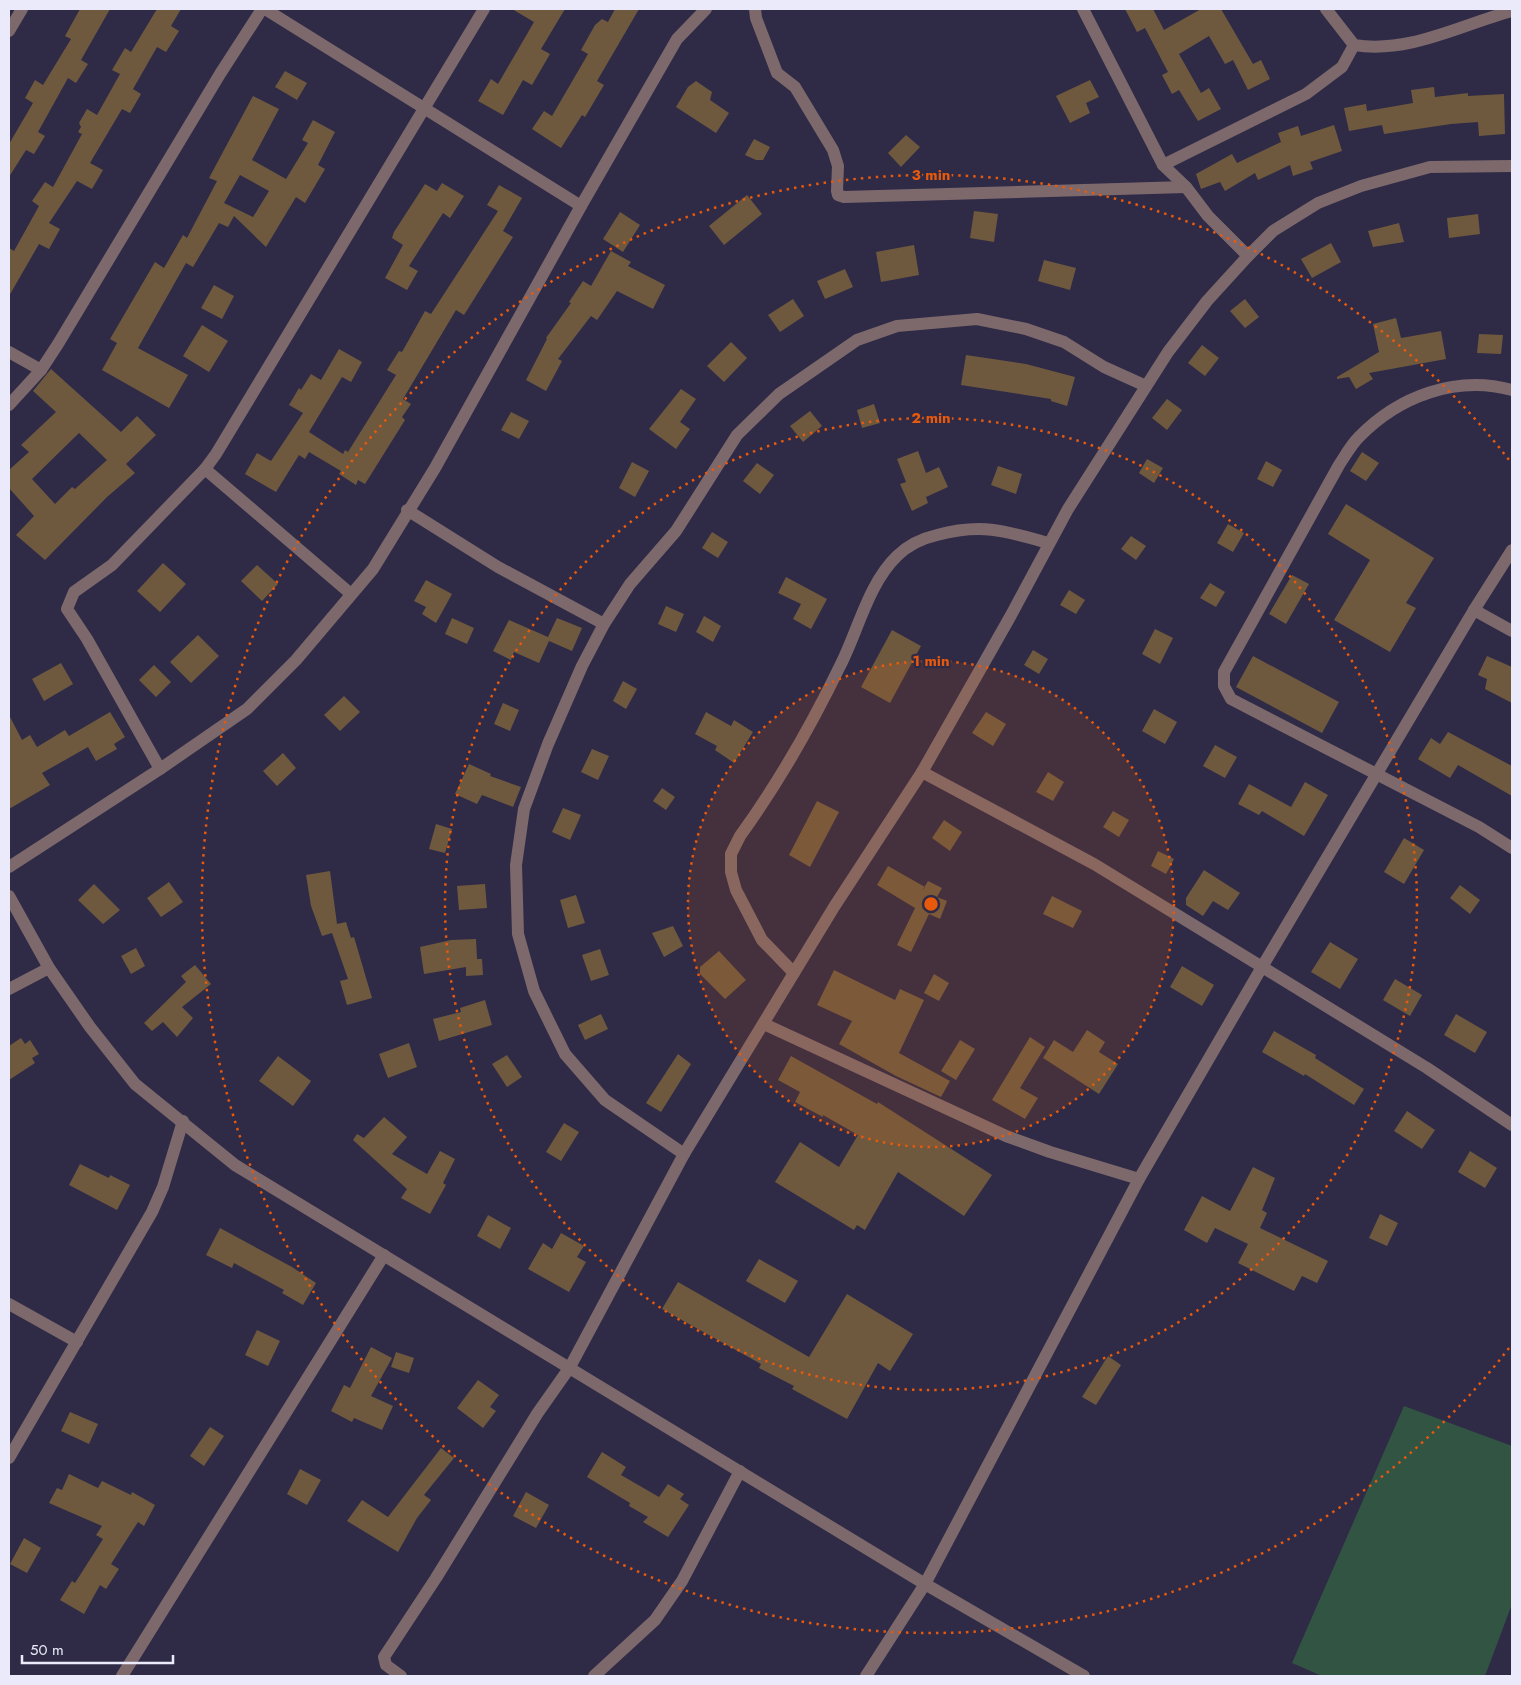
<svg xmlns="http://www.w3.org/2000/svg" width="1521" height="1685" viewBox="0 0 1521 1685" font-family="Jost,sans-serif">
<style>
.grass{fill:#325443}
.building{fill:#6e593f;fill-rule:evenodd}
.lines{fill:none;stroke-linecap:round;stroke-linejoin:round}
.street{stroke:#7d696c;stroke-width:12}
.ring{fill:none;stroke:#e8590c;stroke-width:2.5;stroke-dasharray:2.5 5}
.centre{fill:#e8590c;stroke:#2f2b46;stroke-width:2.5}
.ring-label{font-size:15px;text-anchor:middle;font-weight:bold;fill:#e8590c;stroke:#2f2b46;stroke-width:4.5;stroke-linejoin:round;paint-order:stroke}
</style>
<rect width="100%" height="100%" fill="#2f2b46"/>
<!-- grass -->
<path class="grass" d="M1404,1406L1512,1446V1604L1485,1676H1322L1292,1663Z"/>
<!-- building -->
<g class="building">
<path d="M80,9H110L81,60L88,64L76,83L68,78L38,132L45,136L34,154L26,150L9,177V144L33,103L25,98L35,80L43,85L71,39L65,36Z"/>
<path d="M157,9H181L171,26L179,31L166,52L157,47L133,89L141,94L130,113L122,109L90,163L103,170L92,189L77,181L49,223L60,229L49,249L39,244L9,296V248L14,251L39,206L32,201L45,182L53,187L82,134L78,132L81,127L79,123L87,109L97,115L120,74L112,70L125,48L131,52Z"/>
<path d="M512,9H565L541,49L550,54L532,85L523,80L503,115L478,101L491,79L498,84L534,22Z"/>
<path d="M615,9H639L597,81L604,85L585,117L582,115L561,148L532,129L544,111L552,116L588,54L581,50L595,25L602,19L608,22Z"/>
<path d="M1125,9H1153L1164,30L1201,9H1221L1253,64L1261,60L1270,79L1248,90L1233,60L1225,64L1209,36L1179,54L1201,93L1209,88L1221,109L1198,121L1179,90L1172,94L1162,75L1168,72L1145,28L1137,32Z"/>
<path d="M285,71L307,83L297,100L275,87Z"/>
<path d="M1090,80L1099,97L1086,103L1090,113L1070,123L1056,96Z"/>
<path d="M696,81L712,92L710,100L729,113L716,133L676,107L688,87Z"/>
<path d="M1434,87L1435,97L1468,93V96L1504,94L1505,134L1479,136L1478,122L1451,124L1384,134L1382,125L1349,131L1344,108L1366,104L1367,111L1413,103L1411,90Z"/>
<path d="M253,96L279,109L252,160L286,179L308,143L302,140L313,120L335,132L318,165L325,169L305,203L296,197L266,247L234,216L228,227L219,223L193,267L186,263L138,348L188,375L169,408L102,370L117,343L110,339L155,262L164,268L183,235L187,238L217,181L209,178ZM240,175L269,191L253,217L224,203Z"/>
<path d="M1334,125L1342,151L1310,162L1313,169L1293,176L1290,165L1258,180L1255,173L1225,191L1220,182L1201,189L1196,174L1232,154L1237,163L1281,142L1278,133L1298,126L1301,136Z"/>
<path d="M906,135L920,147L901,167L888,153Z"/>
<path d="M754,139L770,147L763,160H756L745,155Z"/>
<path d="M442,183L464,196L450,218L443,213L409,266L418,271L407,290L385,278L403,245L392,238L394,232L425,184L437,191Z"/>
<path d="M499,185L522,198L503,231L513,237L464,315L456,310L403,399L411,404L402,417L405,420L365,484L358,480L356,485L339,474L341,471L309,452L305,459L299,455L276,492L245,474L257,453L271,461L303,413L289,405L299,388L301,390L311,374L321,380L339,349L362,362L351,382L342,377L309,432L343,454L345,450L348,452L396,375L387,370L399,351L402,352L425,311L431,314L498,211L487,205Z"/>
<path d="M747,195L762,214L724,245L709,226Z"/>
<path d="M974,211L998,214L994,242L970,238Z"/>
<path d="M620,212L640,225L623,252L603,239Z"/>
<path d="M1478,214L1480,234L1449,238L1447,218Z"/>
<path d="M1399,223L1404,242L1373,247L1368,231Z"/>
<path d="M1331,243L1341,262L1312,278L1301,259Z"/>
<path d="M914,245L919,275L881,282L876,252Z"/>
<path d="M611,251L631,262L628,266L665,285L653,309L617,291L597,320L591,316L558,359L562,361L546,391L526,380L547,339L546,338L571,303L569,302L583,281L591,286Z"/>
<path d="M1044,260L1076,268L1070,290L1038,281Z"/>
<path d="M845,269L853,287L825,299L817,281Z"/>
<path d="M214,285L234,296L222,319L201,308Z"/>
<path d="M793,299L804,316L780,332L768,315Z"/>
<path d="M1245,299L1259,317L1245,328L1230,311Z"/>
<path d="M1396,318L1401,338L1441,331L1446,359L1369,373L1373,379L1356,389L1349,377L1337,379V377L1379,352L1373,324Z"/>
<path d="M202,325L228,341L209,372L183,356Z"/>
<path d="M1479,334L1503,335L1501,354L1477,353Z"/>
<path d="M731,342L747,358L724,382L707,366Z"/>
<path d="M1202,345L1219,358L1205,376L1188,363Z"/>
<path d="M966,355L1026,364L1075,377L1067,406L1051,401V399L961,385Z"/>
<path d="M51,369L121,432L137,416L156,435L126,464L135,473L107,497L45,560L16,535L34,516L9,488V470L29,452L21,445L56,412L33,391ZM79,433L107,460L75,489L72,487L55,504L32,479Z"/>
<path d="M681,389L696,399L680,422L690,429L676,449L649,429Z"/>
<path d="M1167,399L1182,410L1167,430L1152,418Z"/>
<path d="M874,404L880,423L862,428L857,410Z"/>
<path d="M810,411L822,426L803,442L790,426Z"/>
<path d="M511,412L529,421L519,439L501,430Z"/>
<path d="M918,451L926,473L939,467L948,487L926,497L928,503L912,511L900,484L906,482L897,459Z"/>
<path d="M1362,452L1379,463L1366,481L1350,471Z"/>
<path d="M1147,459L1163,468L1154,483L1139,473Z"/>
<path d="M1266,461L1282,470L1273,487L1257,479Z"/>
<path d="M632,462L649,471L635,497L619,488Z"/>
<path d="M757,463L774,475L760,494L743,481Z"/>
<path d="M998,466L1022,474L1016,494L991,485Z"/>
<path d="M1346,504L1434,558L1406,603L1416,608L1390,652L1334,620L1370,560L1328,534Z"/>
<path d="M1228,524L1244,533L1233,552L1217,543Z"/>
<path d="M712,532L728,542L718,558L702,548Z"/>
<path d="M1131,536L1146,546L1136,560L1121,549Z"/>
<path d="M163,563L186,584L160,612L137,591Z"/>
<path d="M257,565L278,584L262,601L241,581Z"/>
<path d="M1292,575L1309,584L1286,624L1269,614Z"/>
<path d="M786,577L827,599L811,629L793,619L801,604L778,593Z"/>
<path d="M426,580L452,594L436,623L422,614L426,607L414,601Z"/>
<path d="M1210,583L1225,592L1216,607L1200,598Z"/>
<path d="M1069,590L1085,600L1076,614L1060,605Z"/>
<path d="M666,606L684,614L676,632L658,624Z"/>
<path d="M704,616L721,626L713,642L696,632Z"/>
<path d="M452,618L474,628L467,644L445,634Z"/>
<path d="M557,618L582,628L572,651L549,641L539,663L514,652L511,660L493,651L509,620L548,637Z"/>
<path d="M1155,629L1173,638L1160,664L1142,654Z"/>
<path d="M892,630L921,646L890,703L861,687Z"/>
<path d="M198,635L219,656L191,683L170,662Z"/>
<path d="M1033,650L1048,659L1039,674L1024,665Z"/>
<path d="M1253,656L1339,702L1322,733L1236,687Z"/>
<path d="M1487,656L1512,667V703L1485,689L1487,679L1478,675Z"/>
<path d="M61,663L73,684L44,701L32,679Z"/>
<path d="M154,665L171,682L156,697L139,680Z"/>
<path d="M623,681L637,689L626,709L613,701Z"/>
<path d="M344,696L360,712L340,731L324,715Z"/>
<path d="M503,703L519,710L510,731L494,724Z"/>
<path d="M1154,709L1177,722L1165,744L1142,731Z"/>
<path d="M110,712L125,737L114,744L117,749L96,761L88,747L42,773L50,785L9,809V715L22,740L30,735L37,747L65,730L69,736Z"/>
<path d="M706,712L731,726L734,720L753,732L734,763L715,750L717,746L695,734Z"/>
<path d="M986,712L1006,724L993,746L972,733Z"/>
<path d="M1448,732L1512,766V796L1458,765L1450,778L1418,759L1431,738L1440,744Z"/>
<path d="M1215,745L1237,757L1225,778L1203,766Z"/>
<path d="M592,749L609,756L598,780L581,772Z"/>
<path d="M283,753L296,768L277,786L263,771Z"/>
<path d="M469,764L491,774L490,776L521,787L513,807L482,795L477,804L455,794Z"/>
<path d="M1048,772L1064,782L1053,801L1036,792Z"/>
<path d="M1305,782L1328,795L1304,836L1262,811L1259,815L1238,804L1249,784L1291,807Z"/>
<path d="M662,788L675,797L666,810L653,801Z"/>
<path d="M817,801L839,812L810,867L789,855Z"/>
<path d="M563,808L581,815L570,840L552,832Z"/>
<path d="M1113,811L1129,820L1119,837L1103,827Z"/>
<path d="M944,820L962,832L950,851L932,838Z"/>
<path d="M436,824L452,829L445,853L429,849Z"/>
<path d="M1404,838L1424,850L1404,884L1384,872Z"/>
<path d="M1158,851L1174,859L1166,874L1151,866Z"/>
<path d="M888,866L925,887L922,891L928,881L942,888L937,897L947,901L940,919L929,914L911,952L897,945L915,908L877,885Z"/>
<path d="M1204,870L1240,893L1228,910L1213,901L1203,916L1186,905V898Z"/>
<path d="M330,871L337,924L346,922L351,938L354,937L372,998L347,1005L340,981L348,979L332,933L322,936L311,906L306,875Z"/>
<path d="M169,882L183,902L161,917L147,898Z"/>
<path d="M94,884L120,910L103,924L78,900Z"/>
<path d="M485,884L487,908L459,910L457,886Z"/>
<path d="M1460,885L1480,900L1470,914L1450,898Z"/>
<path d="M576,895L585,923L568,928L560,900Z"/>
<path d="M1052,896L1082,911L1073,928L1043,914Z"/>
<path d="M673,926L683,946L664,957L652,933Z"/>
<path d="M476,939L477,959H482L483,975L466,976V967L424,974L420,947L451,940Z"/>
<path d="M1330,942L1358,959L1340,989L1311,972Z"/>
<path d="M136,948L145,966L131,974L121,956Z"/>
<path d="M600,949L609,975L591,981L582,955Z"/>
<path d="M719,951L746,980L725,999L700,974V967Z"/>
<path d="M195,965L211,984L182,1007L193,1018L177,1037L163,1022L152,1031L144,1023L186,982L181,976Z"/>
<path d="M1182,966L1214,985L1202,1006L1170,987Z"/>
<path d="M834,970L895,1000L900,989L924,1000L899,1053L950,1081L941,1097L896,1076L839,1044L852,1021L817,1005Z"/>
<path d="M934,974L949,983L939,1001L924,993Z"/>
<path d="M1395,979L1422,995L1410,1016L1383,1000Z"/>
<path d="M485,1000L492,1025L439,1041L433,1019L461,1012L460,1008Z"/>
<path d="M601,1014L608,1029L585,1040L578,1025Z"/>
<path d="M1456,1014L1487,1032L1475,1053L1444,1035Z"/>
<path d="M1087,1030L1105,1042L1099,1052L1118,1064L1099,1094L1043,1058L1054,1040L1073,1052Z"/>
<path d="M1274,1031L1316,1055L1315,1058L1364,1089L1354,1105L1305,1074L1304,1076L1262,1052Z"/>
<path d="M1030,1037L1045,1047L1020,1088L1038,1098L1025,1119L992,1100Z"/>
<path d="M21,1038L25,1044L30,1040L39,1054L32,1058L35,1063L9,1080V1046Z"/>
<path d="M960,1040L975,1049L956,1080L941,1071Z"/>
<path d="M409,1043L417,1067L388,1078L379,1054Z"/>
<path d="M678,1054L691,1064L661,1112L646,1103Z"/>
<path d="M507,1055L522,1077L507,1087L492,1064Z"/>
<path d="M278,1056L311,1081L293,1106L259,1081Z"/>
<path d="M791,1056L877,1104L878,1102L992,1175L964,1216L898,1172L865,1230L857,1225L854,1230L775,1182L800,1142L839,1167L858,1135L823,1115V1117L795,1102L800,1092L778,1080Z"/>
<path d="M1407,1111L1435,1130L1422,1149L1394,1131Z"/>
<path d="M384,1117L407,1137L392,1154L427,1174L440,1151L455,1159L443,1183L446,1185L430,1214L401,1198L407,1189L353,1140L357,1134L364,1138Z"/>
<path d="M564,1123L579,1132L561,1161L546,1152Z"/>
<path d="M1470,1151L1497,1168L1485,1188L1458,1172Z"/>
<path d="M80,1164L109,1178L110,1175L130,1185L117,1210L69,1185Z"/>
<path d="M1253,1167L1275,1178L1262,1210L1267,1213L1260,1228L1328,1261L1317,1283L1302,1276L1294,1291L1238,1263L1248,1244L1215,1228L1207,1243L1184,1230L1202,1196L1230,1211Z"/>
<path d="M1380,1214L1398,1223L1387,1246L1369,1238Z"/>
<path d="M488,1215L511,1228L500,1249L477,1236Z"/>
<path d="M220,1228L292,1267L316,1283L303,1305L282,1293L284,1290L234,1263L232,1268L206,1255Z"/>
<path d="M561,1233L584,1246L577,1257L586,1262L569,1292L528,1269L543,1243L552,1249Z"/>
<path d="M759,1259L798,1281L785,1303L746,1281Z"/>
<path d="M678,1282L809,1357L847,1294L913,1334L890,1371L878,1363L847,1419L792,1389L794,1386L759,1368L761,1364L662,1309Z"/>
<path d="M257,1330L280,1341L268,1366L245,1355Z"/>
<path d="M371,1347L392,1358L371,1396L393,1406L382,1430L354,1418L352,1422L331,1411L344,1385L350,1388Z"/>
<path d="M396,1352L414,1358L409,1373L391,1367Z"/>
<path d="M1108,1356L1121,1365L1096,1405L1082,1397Z"/>
<path d="M478,1380L499,1395L490,1407L496,1411L483,1428L457,1408Z"/>
<path d="M70,1412L98,1424L89,1444L61,1431Z"/>
<path d="M210,1427L224,1436L204,1466L190,1456Z"/>
<path d="M441,1448L454,1458L424,1495L431,1500L417,1518L398,1552L347,1521L362,1500L388,1517Z"/>
<path d="M602,1452L626,1467L621,1475L659,1497L668,1484L684,1494L680,1499L689,1505L668,1537L643,1522L648,1517L629,1506L630,1503L587,1477Z"/>
<path d="M300,1469L321,1480L307,1505L287,1494Z"/>
<path d="M69,1474L98,1488L102,1481L131,1495L132,1492L155,1505L144,1526L138,1522L111,1564L119,1569L106,1589L100,1585L84,1614L60,1600L72,1581L75,1583L103,1539L96,1535L102,1526L49,1503L57,1488L62,1490Z"/>
<path d="M526,1492L549,1505L536,1528L513,1516Z"/>
<path d="M24,1538L41,1548L27,1573L10,1564Z"/>
</g>
<g class="lines">
<!-- street -->
<g class="street">
<path d="M755,9L756,18L777,73L795,87L833,150L838,166L837,191L838,195L844,197L1186,187"/>
<path d="M1083,9L1163,165L1186,187L1208,216L1248,256"/>
<path d="M1326,9L1354,45C1409,54 1460,25 1512,11"/>
<path d="M9,31L22,9"/>
<path d="M1163,165L1306,94L1342,67L1354,45"/>
<path d="M581,206L677,39L706,9"/>
<path d="M9,352L41,370"/>
<path d="M1512,390C1456,375 1399,396 1359,437C1351,445 1345,456 1339,465L1224,672V686L1231,699L1479,827L1512,848"/>
<path d="M9,405L41,370L58,344L220,74L262,9"/>
<path d="M205,469L351,594"/>
<path d="M407,510L498,567L604,624"/>
<path d="M1474,610L1512,631"/>
<path d="M160,769L87,639L67,609L74,592L112,565L205,469L216,454L484,9"/>
<path d="M922,772L1094,864L1427,1068L1512,1125"/>
<path d="M9,867L160,769L247,709L296,660L373,569L435,468L581,206L265,9"/>
<path d="M9,896L49,968L90,1027L135,1084L235,1165L925,1584L1084,1676"/>
<path d="M794,973L762,940L736,890L731,872V854L740,836C779,782 811,726 840,666C858,631 868,584 897,556C908,545 924,538 937,535C982,523 1006,531 1048,543"/>
<path d="M9,989L49,968"/>
<path d="M764,1024L1006,1136L1050,1152L1139,1179"/>
<path d="M684,1154L605,1100L565,1054L534,991L518,934L516,865L524,809L548,744L582,666L604,624L630,584L676,531L737,435L779,394L857,340L897,326L977,319L1026,329L1064,342L1104,367L1146,386"/>
<path d="M9,1304L77,1342"/>
<path d="M9,1458L152,1212L163,1187L183,1121"/>
<path d="M122,1676L384,1255"/>
<path d="M401,1676L386,1665L384,1657L436,1578L537,1414L570,1367L684,1154L834,907L922,772L1010,617L1068,509L1168,352L1207,301L1248,256L1273,231L1318,203L1361,186L1430,167L1512,166"/>
<path d="M594,1676L655,1620L682,1581L740,1471"/>
<path d="M866,1676L925,1584L1139,1179L1262,967L1474,610L1512,550"/>
</g>
</g>
<!-- distance rings -->
<circle cx="931" cy="904" r="243" fill="#e8590c" fill-opacity=".12"/>
<g class="ring">
<circle cx="931" cy="904" r="243"/>
<circle cx="931" cy="904" r="486"/>
<path d="M1509 1348A729 729 0 1 1 1509 460"/>
</g>
<circle cx="931" cy="904" r="8" class="centre"/>
<g class="ring-label">
<text x="931" y="180">3 min</text>
<text x="931" y="423">2 min</text>
<text x="931" y="666">1 min</text>
</g>
<!-- border -->
<rect width="1521" height="1685" fill="none" stroke="#ebeafb" stroke-width="20"/>
<!-- scale -->
<path d="M22 1655v8h151v-8" fill="none" stroke="#ebeafb" stroke-width="2.5"/>
<text x="30" y="1655" font-size="15" fill="#ebeafb" stroke="#2f2b46" stroke-width="4" paint-order="stroke">50 m</text>
</svg>
